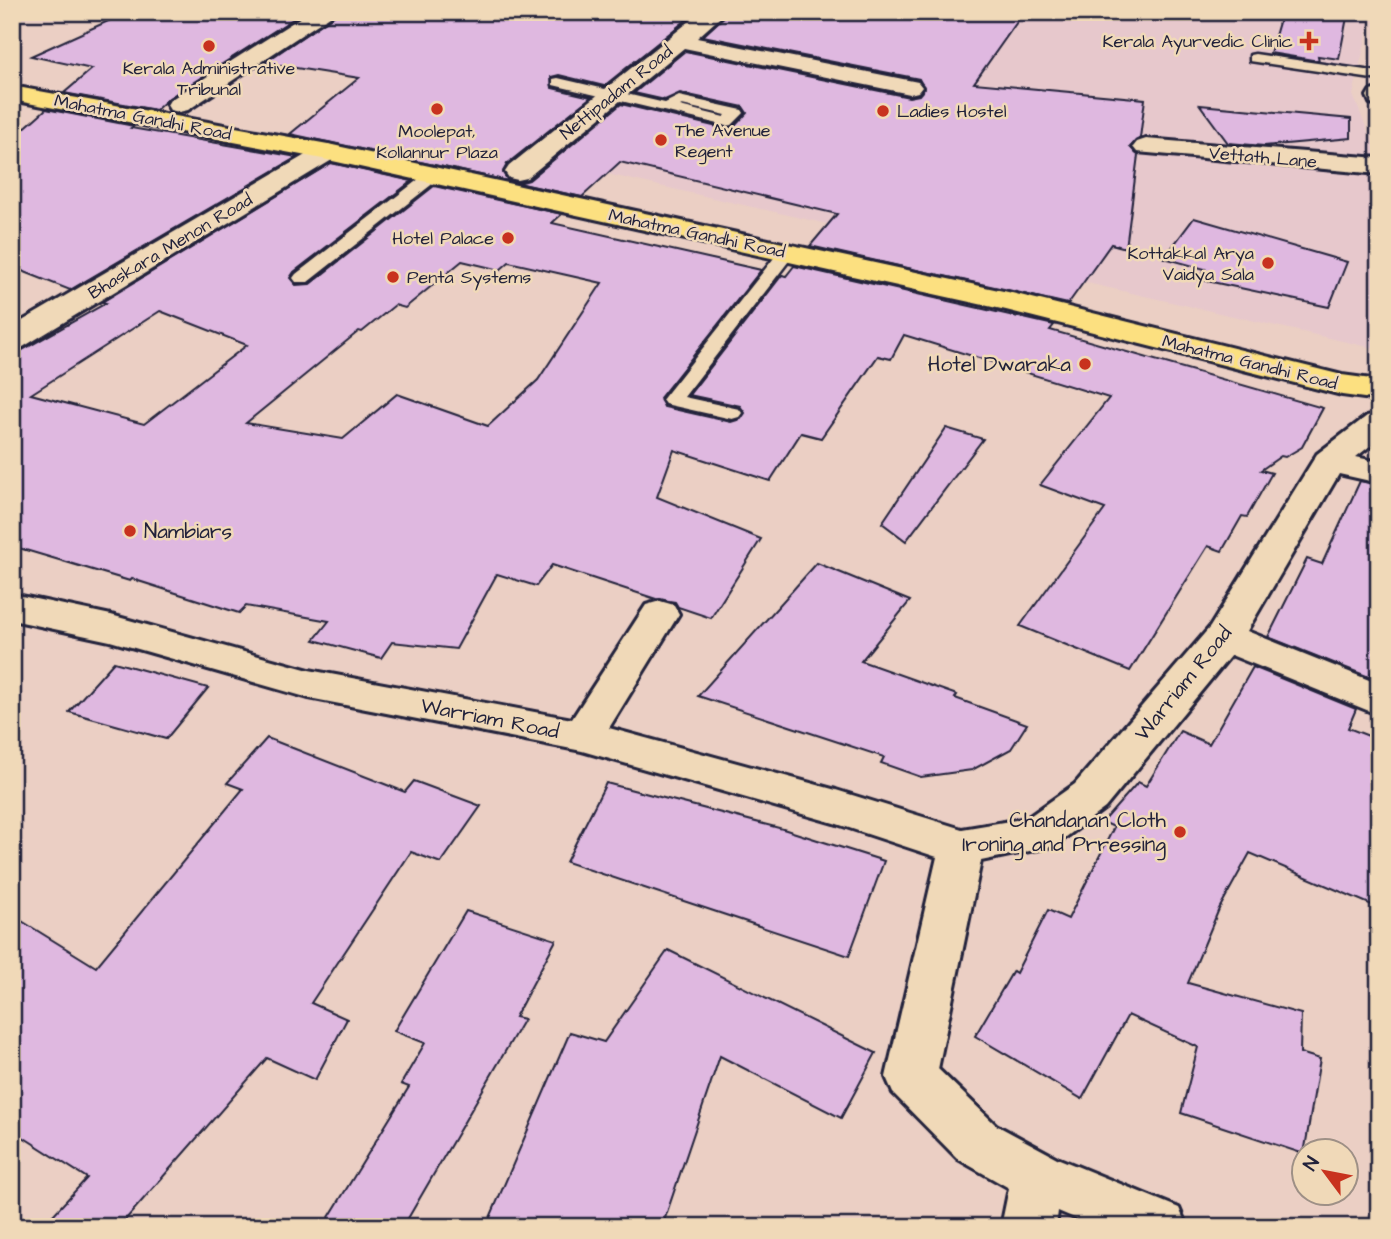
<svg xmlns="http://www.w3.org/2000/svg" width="1391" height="1239" viewBox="0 0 1391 1239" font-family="'Architects Daughter',sans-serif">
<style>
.built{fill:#e7c8cc}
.building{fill:#dfb8e0;stroke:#22223b;stroke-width:2;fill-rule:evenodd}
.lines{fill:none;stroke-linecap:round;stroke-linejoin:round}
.lane-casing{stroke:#22223b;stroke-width:5}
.street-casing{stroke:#22223b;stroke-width:6}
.primary-casing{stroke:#22223b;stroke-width:6}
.lane{fill:#f0d9b8;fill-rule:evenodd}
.street{fill:#f0d9b8;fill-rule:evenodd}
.primary{fill:#fce080;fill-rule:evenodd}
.poi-dot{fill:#c8321e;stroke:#f0d9b8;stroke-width:2.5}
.labels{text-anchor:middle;stroke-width:5;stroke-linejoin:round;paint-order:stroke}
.far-poi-label{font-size:18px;fill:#22223b;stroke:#f0d9b8;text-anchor:end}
.far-street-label{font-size:18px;fill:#22223b;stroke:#f0d9b8}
.poi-label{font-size:21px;fill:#22223b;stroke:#f0d9b8;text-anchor:end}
.street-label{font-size:21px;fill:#22223b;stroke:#f0d9b8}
</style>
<rect width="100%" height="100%" fill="#ebcfc4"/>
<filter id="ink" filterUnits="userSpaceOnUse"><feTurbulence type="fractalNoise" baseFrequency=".0143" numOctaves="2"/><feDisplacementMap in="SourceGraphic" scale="14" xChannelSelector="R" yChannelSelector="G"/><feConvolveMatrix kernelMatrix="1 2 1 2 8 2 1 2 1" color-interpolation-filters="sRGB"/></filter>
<g filter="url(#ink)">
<!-- built -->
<path class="built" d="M751,12H1372L1353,95L1379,159V344L1373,348L572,166L725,54Z"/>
<!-- building -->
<g class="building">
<path d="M128,12H146L180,19L190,12H304L169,98L156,110L64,93L92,69L31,56Z"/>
<path d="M339,12H696L604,86L559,75L551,77L552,88L591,97L507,164L503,173L507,179L513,182L290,134L359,78L264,63Z"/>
<path d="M729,12H1024L974,83L1145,99L1140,138L1130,147L1138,155L1126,248L1111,244L1068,304L810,246L837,214L620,162L582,197L518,183L529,180L621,104L726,129L734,127L747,113L743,107L680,93L665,100L634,93L685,51L909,97L919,95L924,89L919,79L703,36Z"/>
<path d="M1282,12H1348L1339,59L1318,56L1319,61L1270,53Z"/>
<path d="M1200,105L1351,119V138L1264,146L1228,143Z"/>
<path d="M46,109L134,126L131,128L297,157L70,290L12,267V139Z"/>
<path d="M331,163L412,181L294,272L290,278L296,285L310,284L434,186L562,214L552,223L761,270L660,398L664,407L731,422L741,419L745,413L740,406L689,395L782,275L786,276L794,266L1054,325L1050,330L1323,408L1302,447L1285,457L1281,456L1261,470L1272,473L1247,517L1242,516L1222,551L1208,546L1130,671L1020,626L1105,509L1040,485L1109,398L904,335L891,359L878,356L821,438L801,433L770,481L674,450L657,497L761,539L711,618L678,607L675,602L656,599L552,565L536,586L497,574L456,649L392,642L381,658L314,640L329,621L246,606L239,613L132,579L130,581L12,546V356L106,303L102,302ZM462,261L500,270L509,262L602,283L538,380L488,426L397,394L343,439L246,423L359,331L362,332L395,305L405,308ZM160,311L247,345L144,424L31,394Z"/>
<path d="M1194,218L1347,262L1329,307L1198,279L1205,269L1164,258Z"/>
<path d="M946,428L983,439L906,541L882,523Z"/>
<path d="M1360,481L1379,485V656L1369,677L1268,637L1307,559L1322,564Z"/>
<path d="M817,563L910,601L861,661L957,695L955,698L1027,724L1011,749L972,770L921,777L881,763L884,757L698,696Z"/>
<path d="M114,662L208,688L166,739L69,712Z"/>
<path d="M1253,667L1356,709L1348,728L1379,740V908L1250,853L1219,909L1188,983L1301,1014L1300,1053L1320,1059L1304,1154L1181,1113L1198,1047L1128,1015L1082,1099L975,1036L1013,971L1016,973L1048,910L1068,919L1114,827L1103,822L1138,782L1146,786L1180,731L1209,744Z"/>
<path d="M267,738L405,792L414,781L481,806L441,863L411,852L311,1003L347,1019L315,1080L267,1058L119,1227H42L87,1178L12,1130V915L96,967L243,789L227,783Z"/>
<path d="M606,783L783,829L884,861L849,956L566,862Z"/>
<path d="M466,911L556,940L515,1017L524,1019L403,1227H323L409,1087L401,1084L425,1043L394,1031Z"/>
<path d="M668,950L876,1053L841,1118L720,1056L662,1227H486L570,1032L604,1042Z"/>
</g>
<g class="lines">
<defs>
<g id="lane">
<path d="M1255,54L1379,72V80L1250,61V55Z"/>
<path d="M558,78L665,103L679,96L742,110L744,113L732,125L727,126L553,85V79ZM682,105L726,115L724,117L680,106Z"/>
<path d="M434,170L440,172L442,175L440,178L308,282H296L293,278L296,274L428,172Z"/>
<path d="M787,248L795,253L684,397L739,409L742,413L739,417L732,419L665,404L662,400L665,396L781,249Z"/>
</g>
<g id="street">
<path d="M309,12H336L188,110L179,112L170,110L167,105L170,100Z"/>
<path d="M701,12H726L697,38L918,82L922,87L918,92L910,94L684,48L527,178L518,180L509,178L505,172L509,166Z"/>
<path d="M1379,89V105L1370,103L1367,96L1370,91Z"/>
<path d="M1146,139L1379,158V174L1137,152L1133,147L1137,142Z"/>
<path d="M328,144L337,147L341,152L337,157L23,347L12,349V327L319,147Z"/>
<path d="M1379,413V439L1356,457L1379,462V483L1339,474L1247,631L1379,684V715L1231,655L1105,808L1054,846L981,861L938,1069L996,1125L1057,1158L1179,1208L1187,1227H1096L1058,1211L1056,1227H1001L1009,1188L958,1159L893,1093L886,1077L937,857L834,823L582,751L309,698L110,641L12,620V594L111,615L309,670L572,719L646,605L660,601L674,605L679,614L609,728L836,790L962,829L1027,818L1075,784L1210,627L1317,454L1367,416Z"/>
</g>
<path id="primary" d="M12,86L328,144L1008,292L1342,375L1379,380V400L1342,395L1006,310L328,160L12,100Z"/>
</defs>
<!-- lane casing -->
<use href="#lane" class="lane-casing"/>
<!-- street casing -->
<use href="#street" class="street-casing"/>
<!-- primary casing -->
<use href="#primary" class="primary-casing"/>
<!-- lane -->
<use href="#lane" class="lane"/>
<!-- street -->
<use href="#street" class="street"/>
<!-- primary -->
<use href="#primary" class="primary"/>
</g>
</g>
<!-- markers -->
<g class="poi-dot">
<path d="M1305.5 30.5h7v7h7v7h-7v7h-7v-7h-7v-7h7z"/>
<circle cx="209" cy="46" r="7"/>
<circle cx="437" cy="109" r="7"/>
<circle cx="883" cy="111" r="7"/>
<circle cx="661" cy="140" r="7"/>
<circle cx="508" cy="238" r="7"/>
<circle cx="1268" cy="263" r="7"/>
<circle cx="393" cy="277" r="7"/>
<circle cx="1085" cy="364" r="7"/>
<circle cx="130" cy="531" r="7"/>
<circle cx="1180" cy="832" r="7"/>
</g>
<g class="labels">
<!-- far-poi labels -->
<g class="far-poi-label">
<text x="1293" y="47">Kerala Ayurvedic Clinic</text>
<text x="209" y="74" text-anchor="middle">Kerala Administrative<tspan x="209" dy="21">Tribunal</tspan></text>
<text x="897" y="117" text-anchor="start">Ladies Hostel</text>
<text x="675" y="136" text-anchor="start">The Avenue<tspan x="675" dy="21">Regent</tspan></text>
<text x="437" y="137" text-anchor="middle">Moolepat,<tspan x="437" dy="21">Kollannur Plaza</tspan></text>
<text x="494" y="244">Hotel Palace</text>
<text x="1254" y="259">Kottakkal Arya<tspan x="1254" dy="21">Vaidya Sala</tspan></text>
<text x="407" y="283" text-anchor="start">Penta Systems</text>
</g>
<!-- far-street labels -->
<g class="far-street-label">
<text transform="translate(616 92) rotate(-39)" y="6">Nettipadam Road</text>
<text transform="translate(143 117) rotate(11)" y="6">Mahatma Gandhi Road</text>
<text transform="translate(1263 157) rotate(5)" y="6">Vettath Lane</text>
<text transform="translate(697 233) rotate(12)" y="6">Mahatma Gandhi Road</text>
<text transform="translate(170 246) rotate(-31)" y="6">Bhaskara Menon Road</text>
<text transform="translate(1250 362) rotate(14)" y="6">Mahatma Gandhi Road</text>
</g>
<!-- poi labels -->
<g class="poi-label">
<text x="1071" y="371">Hotel Dwaraka</text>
<text x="144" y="538" text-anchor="start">Nambiars</text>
<text x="1166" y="827">Chandanan Cloth<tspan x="1166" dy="24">Ironing and Prressing</tspan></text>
</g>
<!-- street labels -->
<g class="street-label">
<text transform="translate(1183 683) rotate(-51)" y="7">Warriam Road</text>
<text transform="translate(490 718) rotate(11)" y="7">Warriam Road</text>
</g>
</g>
<!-- margin -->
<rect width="1391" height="1239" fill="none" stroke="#f0d9b8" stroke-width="42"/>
<rect x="21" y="21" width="1349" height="1197" fill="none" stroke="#22223b" stroke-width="2.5" filter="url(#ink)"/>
<!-- north arrow -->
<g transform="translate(1325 1172) rotate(302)"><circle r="33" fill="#f0d9b8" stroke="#9e9086" stroke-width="2"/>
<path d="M0-5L12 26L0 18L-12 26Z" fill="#c8321e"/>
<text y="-10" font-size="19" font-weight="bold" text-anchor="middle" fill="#22223b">N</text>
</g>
</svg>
